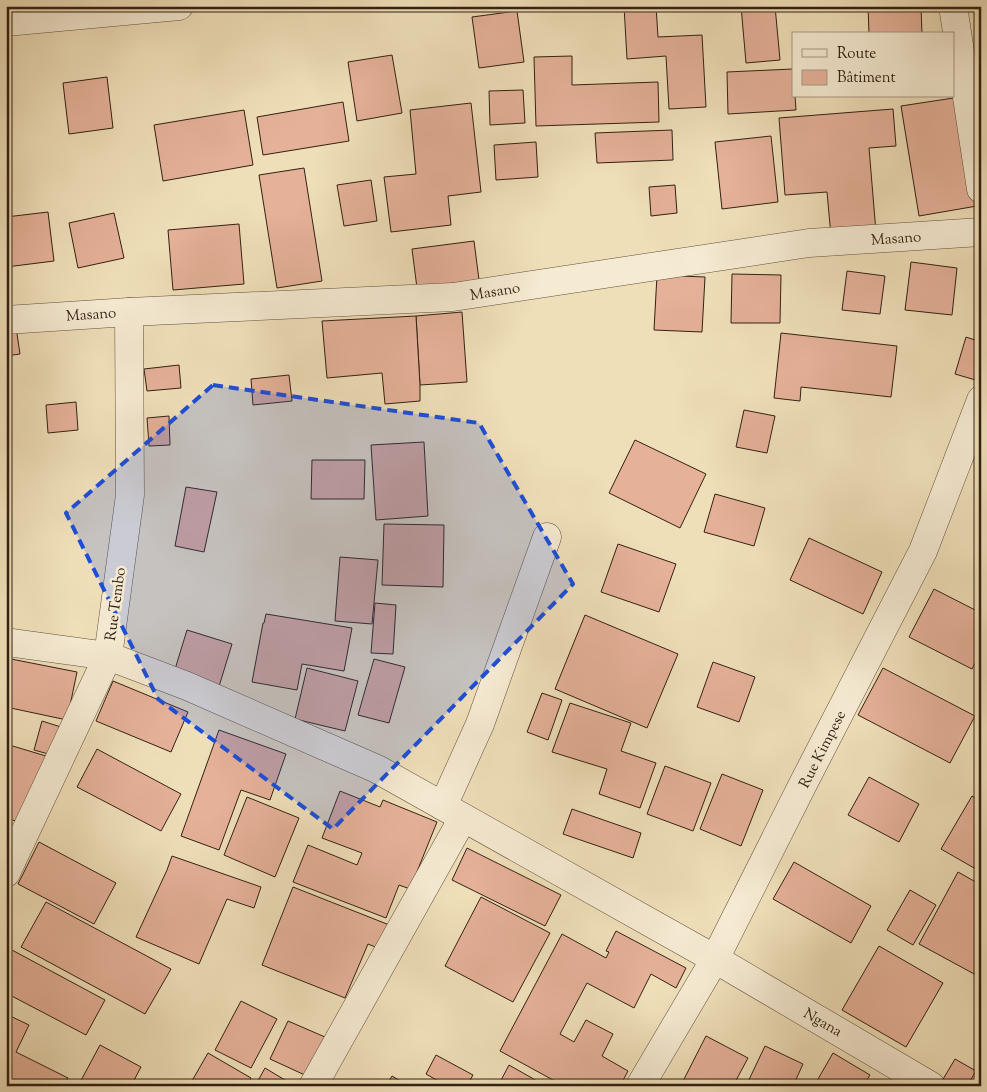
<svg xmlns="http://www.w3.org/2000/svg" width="987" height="1092" viewBox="0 0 987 1092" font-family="'Sorts Mill Goudy',serif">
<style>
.building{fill:#e5b199;stroke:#332013}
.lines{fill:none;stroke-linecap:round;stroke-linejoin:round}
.street-casing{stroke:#62503c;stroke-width:29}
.street{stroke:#f5ead2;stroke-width:28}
.marked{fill:#1d4ed8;fill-opacity:0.2;stroke:#1d4ed8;stroke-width:4;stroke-dasharray:10 6;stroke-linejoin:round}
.labels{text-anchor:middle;stroke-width:5;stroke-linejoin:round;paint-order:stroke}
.street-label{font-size:15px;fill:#332013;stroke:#f5ead2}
</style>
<rect width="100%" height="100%" fill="#efdfb9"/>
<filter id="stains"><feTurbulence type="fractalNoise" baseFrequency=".004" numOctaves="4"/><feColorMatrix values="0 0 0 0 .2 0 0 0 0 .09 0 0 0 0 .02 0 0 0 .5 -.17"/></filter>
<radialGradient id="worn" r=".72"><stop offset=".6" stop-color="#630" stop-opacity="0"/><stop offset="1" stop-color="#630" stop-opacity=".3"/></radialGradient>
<!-- building -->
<g class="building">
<path d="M624,6H656L658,37L702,35L706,107L669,109L666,56L627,59Z"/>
<path d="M741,6H775L780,60L746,63Z"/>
<path d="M868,6H921L922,34H869Z"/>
<path d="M517,11L524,62L479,68L472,17Z"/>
<path d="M392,55L402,113L357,121L348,62Z"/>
<path d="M572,56V85L658,82L659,122L536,126L534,57Z"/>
<path d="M793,69V96H795L796,110L728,114L727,72Z"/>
<path d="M107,77L113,128L69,134L63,83Z"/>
<path d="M523,90L525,123L490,125L489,91Z"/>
<path d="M960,97L977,206L919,216L901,106Z"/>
<path d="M343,102L349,141L263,155L257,117Z"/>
<path d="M471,103L481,192L448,196L451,225L391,232L384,177L416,174L410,110Z"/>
<path d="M893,109L896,146L869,148L876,232L831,236L827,192L785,195L779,118Z"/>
<path d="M244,110L253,165L163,181L154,125Z"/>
<path d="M672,130L673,160L597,163L595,133Z"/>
<path d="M771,136L778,202L722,209L715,142Z"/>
<path d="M536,142L538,177L496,180L494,145Z"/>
<path d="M304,168L322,281L277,288L259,175Z"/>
<path d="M371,180L377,221L344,226L337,185Z"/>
<path d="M675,185L677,213L651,216L649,187Z"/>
<path d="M48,212L54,261L6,267V217Z"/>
<path d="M114,213L124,258L78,268L69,223Z"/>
<path d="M239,224L244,284L173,290L168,230Z"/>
<path d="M474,241L479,280L417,288L412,249Z"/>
<path d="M911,262L957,268L952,315L905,310Z"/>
<path d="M847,271L885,276L880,314L842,310Z"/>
<path d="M732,274L781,275L780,323H731Z"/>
<path d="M657,275L705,277L702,332L654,330Z"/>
<path d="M462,312L467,382L420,385L416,316Z"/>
<path d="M416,316L420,385V401L385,404L382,373L327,378L322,321Z"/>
<path d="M16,327L20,354L6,356V328Z"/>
<path d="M781,333L897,346L891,397L801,387L800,401L774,398Z"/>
<path d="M966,337L981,342V376L979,381L955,374Z"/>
<path d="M179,365L181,388L147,391L144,369Z"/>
<path d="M289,375L292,401L253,405L251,379Z"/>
<path d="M76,402L78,430L48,433L46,405Z"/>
<path d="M744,410L775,416L767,453L736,447Z"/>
<path d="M169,416L170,445L149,446L147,418Z"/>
<path d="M635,440L706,474L680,528L609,493Z"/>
<path d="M424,442L428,516L376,520L371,445Z"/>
<path d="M312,460H365L364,499H311Z"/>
<path d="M186,487L217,492L204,552L175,546Z"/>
<path d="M715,494L765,508L754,546L704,532Z"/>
<path d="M384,524L444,525L443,587L382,585Z"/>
<path d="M809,538L882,572L863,614L790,580Z"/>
<path d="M618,544L676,564L659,612L601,592Z"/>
<path d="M340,557L378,560L372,624L335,621Z"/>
<path d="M934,589L981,613V652L972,669L909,637Z"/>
<path d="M375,603L396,605L393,654L371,653Z"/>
<path d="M266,614L352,628L344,671L302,664L297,690L252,682L263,623H264Z"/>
<path d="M585,615L678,654L647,728L555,689Z"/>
<path d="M187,630L232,644L217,693L172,679Z"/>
<path d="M6,658L77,672L67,720L6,707Z"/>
<path d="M374,659L405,667L389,723L358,715Z"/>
<path d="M713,662L755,677L739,722L697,707Z"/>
<path d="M307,668L358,681L345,731L295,719Z"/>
<path d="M883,668L975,716L950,763L858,715Z"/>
<path d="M113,681L188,712L171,752L96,721Z"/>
<path d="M542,693L562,700L548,740L527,732Z"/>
<path d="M570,703L631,723L621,751L656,763L640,808L599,794L607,769L552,752Z"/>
<path d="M42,721L61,727L52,755L34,750Z"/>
<path d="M219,730L286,754L270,800L241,790L219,850L181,836Z"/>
<path d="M6,744L46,756L25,824L6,818Z"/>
<path d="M97,749L181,794L161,831L77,787Z"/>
<path d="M665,766L711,783L693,831L647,814Z"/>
<path d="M722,774L763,790L741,846L700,829Z"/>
<path d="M869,777L919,804L899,842L848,815Z"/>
<path d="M340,791L380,807L383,800L437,822L410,889L399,885L386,918L293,882L308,845L357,865L362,853L322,838Z"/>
<path d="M972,796L981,801V872L941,849Z"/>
<path d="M247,797L299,818L275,877L224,855Z"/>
<path d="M572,809L641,833L633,858L563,834Z"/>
<path d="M39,842L116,883L94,924L18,884Z"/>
<path d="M467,848L561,895L545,926L452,880Z"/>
<path d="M172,856L261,887L254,908L227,899L199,964L136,937L167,870Z"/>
<path d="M794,862L871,906L851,943L773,899Z"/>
<path d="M958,872L981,885V967L976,975L919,944Z"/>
<path d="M293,887L397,928L387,952L368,944L345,998L262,965Z"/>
<path d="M910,890L936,905L913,945L887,930Z"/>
<path d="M481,897L550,933L513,1002L445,966Z"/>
<path d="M46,902L171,969L145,1014L21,947Z"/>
<path d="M616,931L686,968L676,988L651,974L634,1008L587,983L560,1034L574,1042L586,1020L613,1034L602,1056L628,1071L620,1086H564L500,1051L562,934L606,958L609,952L606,951Z"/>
<path d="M879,946L943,983L906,1047L842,1010Z"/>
<path d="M12,950L105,1000L86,1035L6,993V962Z"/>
<path d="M241,1001L277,1019L251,1068L215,1050Z"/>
<path d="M6,1014L29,1025L16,1052L68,1078L64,1086H6Z"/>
<path d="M288,1021L325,1037L307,1076L270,1059Z"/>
<path d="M706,1036L748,1058L733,1086L681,1085Z"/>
<path d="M100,1045L141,1067L131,1086H78Z"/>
<path d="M765,1046L803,1064L793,1086H746Z"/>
<path d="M208,1053L251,1078L247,1086H189Z"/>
<path d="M833,1053L870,1075L863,1086H814Z"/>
<path d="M436,1055L473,1075L467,1086H447L426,1074Z"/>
<path d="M955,1059L976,1071L967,1086H939Z"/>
<path d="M509,1065L546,1086H498Z"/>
<path d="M265,1068L295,1086H255Z"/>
<path d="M392,1076L409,1086H386Z"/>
</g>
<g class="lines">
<defs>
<g id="street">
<path d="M953,6L981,189"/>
<path d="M6,22L179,6"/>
<path d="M6,320L129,312L453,297L809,243L981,232"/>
<path d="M6,642L108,656L187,686L377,769L715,959L931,1086"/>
<path d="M443,806L480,724L547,537"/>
<path d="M6,873L108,656L130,495L129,312"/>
<path d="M313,1086L463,818"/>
<path d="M640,1086L715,959L804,782L923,551L981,400"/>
</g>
</defs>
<!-- street casing -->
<use href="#street" class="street-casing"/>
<!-- street -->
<use href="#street" class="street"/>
</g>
<!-- marked area -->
<path class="marked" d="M213,385L479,423L573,584L333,829L158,699L66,513Z"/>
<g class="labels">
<!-- street labels -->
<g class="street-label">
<text transform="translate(896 238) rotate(-4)" y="5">Masano</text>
<text transform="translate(495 291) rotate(-9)" y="5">Masano</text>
<text transform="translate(91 314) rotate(-4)" y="5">Masano</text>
<text transform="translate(115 604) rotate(-82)" y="5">Rue Tembo</text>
<text transform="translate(822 749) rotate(-63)" y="5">Rue Kimpese</text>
<text transform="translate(823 1022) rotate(30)" y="5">Ngana</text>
</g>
</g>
<!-- margin -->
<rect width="987" height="1092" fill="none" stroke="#efdfb9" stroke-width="25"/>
<rect x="8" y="8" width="972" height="1077" fill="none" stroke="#332013" stroke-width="2.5"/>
<rect x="12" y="12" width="962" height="1067" fill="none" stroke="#332013"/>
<!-- legend -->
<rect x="792" y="32" width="162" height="65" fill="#f5ead2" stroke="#a79986"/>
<rect x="802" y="49" width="25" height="8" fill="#f5ead2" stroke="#a79986"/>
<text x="837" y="58" font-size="15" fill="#332013">Route</text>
<rect x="802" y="70" width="25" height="15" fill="#e5b199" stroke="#a79986"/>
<text x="837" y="82" font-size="15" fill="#332013">Bâtiment</text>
<rect width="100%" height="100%" filter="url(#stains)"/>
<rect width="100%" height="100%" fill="url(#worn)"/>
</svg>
